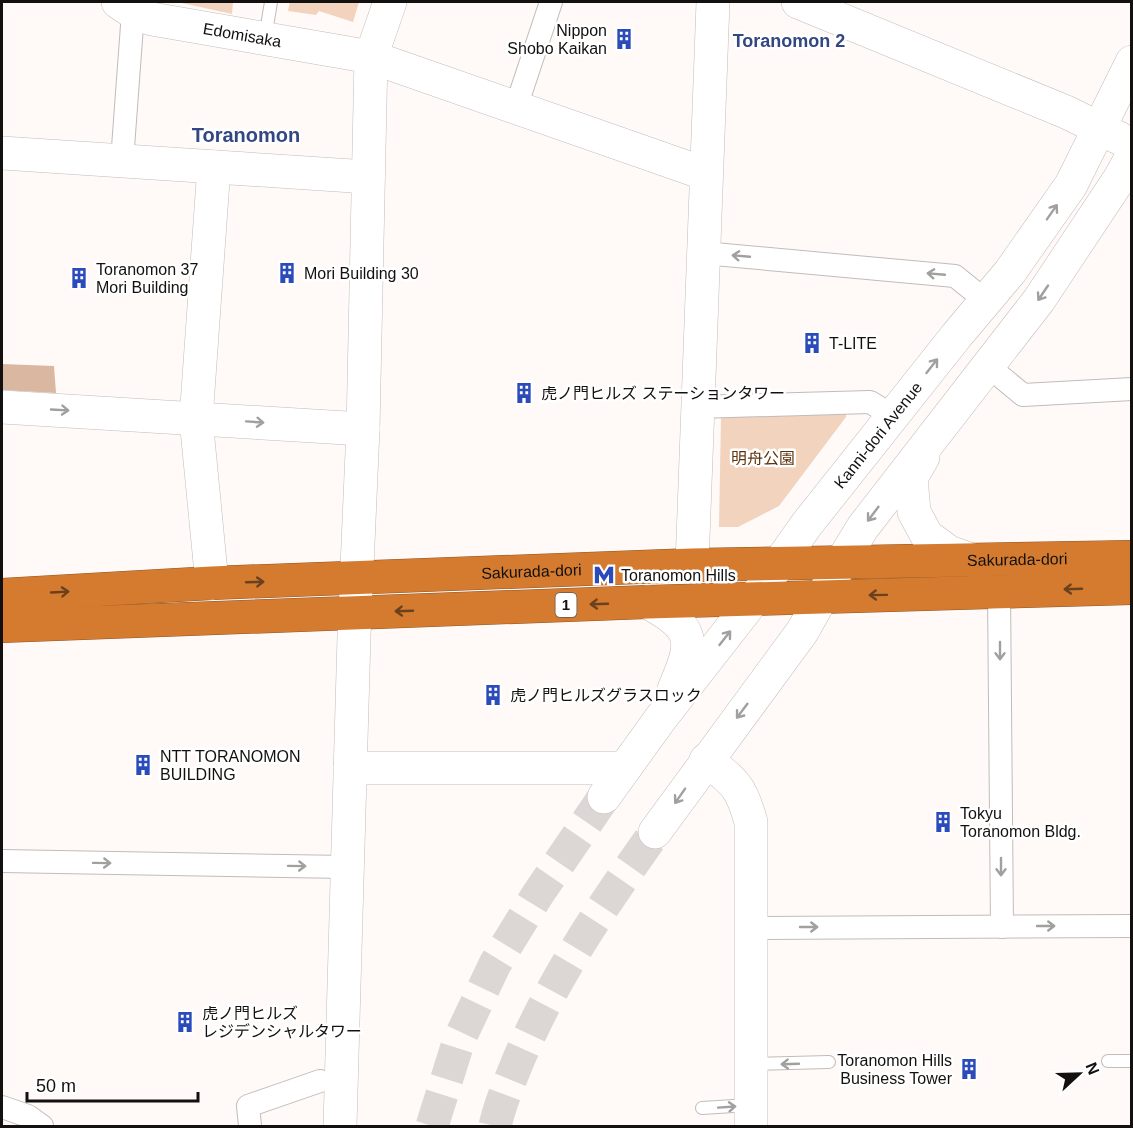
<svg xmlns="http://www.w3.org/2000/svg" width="1133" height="1128" viewBox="0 0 1133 1128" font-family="Helvetica,'Noto Sans JP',sans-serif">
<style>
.green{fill:#f2d3bd}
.forest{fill:#d9b7a0}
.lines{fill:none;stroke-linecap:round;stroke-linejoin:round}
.secondary-tunnel{stroke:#dcd7d5;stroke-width:33;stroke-dasharray:33 16;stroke-linecap:butt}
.lane-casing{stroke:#c1bcb9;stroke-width:14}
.street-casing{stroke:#c1bcb9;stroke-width:24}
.secondary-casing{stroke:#c1bcb9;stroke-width:34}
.highway-casing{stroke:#905624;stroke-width:34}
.lane{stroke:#fff;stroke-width:12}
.street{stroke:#fff;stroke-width:22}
.secondary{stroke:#fff;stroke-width:33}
.highway{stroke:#d47b2f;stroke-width:33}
.oneway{stroke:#a1a09f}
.oneway2{stroke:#6a411e}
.labels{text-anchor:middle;stroke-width:5;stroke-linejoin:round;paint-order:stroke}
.shield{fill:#fff;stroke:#5a5858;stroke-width:1.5}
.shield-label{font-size:15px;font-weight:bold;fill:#131110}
.poi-label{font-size:16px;fill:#131110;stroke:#fff;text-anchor:start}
.street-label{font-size:16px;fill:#131110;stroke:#fff}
.park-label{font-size:16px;fill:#60340e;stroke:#fff}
.neighbourhood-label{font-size:18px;font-weight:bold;fill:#334882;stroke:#fff}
.quarter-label{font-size:20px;font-weight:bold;fill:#334882;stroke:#fff}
</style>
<rect width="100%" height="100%" fill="#fffaf8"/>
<!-- green -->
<g class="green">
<path d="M177,2H233L232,14Z"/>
<path d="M290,2H359L353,22L319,11L316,15L288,11Z"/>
<path d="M846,413V417L779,506L738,527H719L721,417Z"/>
</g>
<!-- forest -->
<path class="forest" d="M2,364L54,366L56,393L2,390Z"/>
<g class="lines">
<!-- secondary-tunnel -->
<g class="secondary-tunnel">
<path d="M432,1126L459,1040L495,964L538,894L604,797"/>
<path d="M495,1126C500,1104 509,1083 518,1061C553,978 603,905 655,832"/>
</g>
<defs>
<g id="lane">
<path d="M265,38L271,2"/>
<path d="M1108,1061H1132"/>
<path d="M752,1064L829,1062"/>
<path d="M702,1108L749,1105"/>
</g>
<g id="street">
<path d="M516,107L551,2"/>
<path d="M122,161L133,12"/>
<path d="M703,253L955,276L986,301"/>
<path d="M988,366L1023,395L1132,389"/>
<path d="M697,407L870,402L893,416"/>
<path d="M999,592L1002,927"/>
<path d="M2,861L347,867"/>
<path d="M751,928L1132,926"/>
<path d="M2,1107L28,1116L42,1126"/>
<path d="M250,1126L248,1106L320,1081"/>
</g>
<g id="secondary">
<path id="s1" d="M118,2L136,14L152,19L371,57L706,174"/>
<path d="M798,2L1066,112L1119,138"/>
<path d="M2,153L368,177"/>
<path d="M2,407L363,429"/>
<path d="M923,457L911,478L914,512L927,536L949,552L972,560"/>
<path d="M692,565L713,2"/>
<path d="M212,583L196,419L214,167"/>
<path d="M647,602C696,628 695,641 674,689"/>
<path d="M706,760C735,782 741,786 751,822V1126"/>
<path d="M350,768H625"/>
<path id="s2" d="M604,797L661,718L754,599L807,524L957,335L1010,272L1071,185L1132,62"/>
<path d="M655,832L802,632L841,563L863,527L1039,300L1120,178L1132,156"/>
<path d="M340,1126L354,636L363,429L371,57L390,2"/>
</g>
<g id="highway">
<path id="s3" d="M2,595L212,583L692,565L1132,557"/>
<path d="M2,626L647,602L1132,588"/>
</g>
</defs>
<!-- lane casing -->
<use href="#lane" class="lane-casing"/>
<!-- street casing -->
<use href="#street" class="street-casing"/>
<!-- secondary casing -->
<use href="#secondary" class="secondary-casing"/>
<!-- highway casing -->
<use href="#highway" class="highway-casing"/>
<!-- lane -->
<use href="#lane" class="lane"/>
<!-- street -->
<use href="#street" class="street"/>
<!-- secondary -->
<use href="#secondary" class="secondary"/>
<!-- highway -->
<use href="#highway" class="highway"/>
</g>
<!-- one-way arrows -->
<defs><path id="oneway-shaft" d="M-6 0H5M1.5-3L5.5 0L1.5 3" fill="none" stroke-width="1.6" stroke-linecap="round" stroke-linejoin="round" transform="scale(1.5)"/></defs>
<g class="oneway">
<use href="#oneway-shaft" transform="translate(1052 212) rotate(-55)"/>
<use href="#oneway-shaft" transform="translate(741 256) rotate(-175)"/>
<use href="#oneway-shaft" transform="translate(936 274) rotate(-175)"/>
<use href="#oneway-shaft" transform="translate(1043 293) rotate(124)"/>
<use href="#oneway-shaft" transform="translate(932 366) rotate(-52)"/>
<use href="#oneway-shaft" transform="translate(60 410) rotate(3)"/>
<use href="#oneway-shaft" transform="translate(255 422) rotate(4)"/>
<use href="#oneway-shaft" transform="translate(873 514) rotate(127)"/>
<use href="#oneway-shaft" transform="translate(725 638) rotate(-52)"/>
<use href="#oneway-shaft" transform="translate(1000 651) rotate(90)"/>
<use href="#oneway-shaft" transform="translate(742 711) rotate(127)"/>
<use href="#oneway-shaft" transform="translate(680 796) rotate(125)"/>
<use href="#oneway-shaft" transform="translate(102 863) rotate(1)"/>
<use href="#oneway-shaft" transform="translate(297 866) rotate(1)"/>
<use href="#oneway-shaft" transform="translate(1001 867) rotate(90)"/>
<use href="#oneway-shaft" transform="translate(1046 926)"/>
<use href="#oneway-shaft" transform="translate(809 927)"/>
<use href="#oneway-shaft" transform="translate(790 1064) rotate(178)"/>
<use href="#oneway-shaft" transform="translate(727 1107) rotate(-4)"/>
</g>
<g class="oneway2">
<use href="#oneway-shaft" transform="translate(255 582) rotate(-2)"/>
<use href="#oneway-shaft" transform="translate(1073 589) rotate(178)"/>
<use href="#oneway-shaft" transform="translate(60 592) rotate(-3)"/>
<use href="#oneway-shaft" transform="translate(878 595) rotate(179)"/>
<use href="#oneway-shaft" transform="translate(599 604) rotate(178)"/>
<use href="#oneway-shaft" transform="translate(404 611) rotate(178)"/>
</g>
<!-- icons -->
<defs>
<symbol id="building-bare" viewBox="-9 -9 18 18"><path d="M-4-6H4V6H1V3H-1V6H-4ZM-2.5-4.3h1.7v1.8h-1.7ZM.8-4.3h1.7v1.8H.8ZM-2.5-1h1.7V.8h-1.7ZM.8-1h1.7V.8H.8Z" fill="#2b4bbb" stroke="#fff" stroke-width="2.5" paint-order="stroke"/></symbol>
<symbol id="metro-bare" viewBox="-9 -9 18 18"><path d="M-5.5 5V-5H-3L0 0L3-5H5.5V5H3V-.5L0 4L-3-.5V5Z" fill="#2b4bbb" stroke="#fff" stroke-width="2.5" paint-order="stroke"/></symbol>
</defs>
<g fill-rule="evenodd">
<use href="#building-bare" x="609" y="24" width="30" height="30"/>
<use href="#building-bare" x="272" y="258" width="30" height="30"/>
<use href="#building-bare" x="64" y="263" width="30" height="30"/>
<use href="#building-bare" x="797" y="328" width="30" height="30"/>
<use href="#building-bare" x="509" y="378" width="30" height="30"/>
<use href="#metro-bare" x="589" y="560" width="30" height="30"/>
<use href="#building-bare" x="478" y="680" width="30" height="30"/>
<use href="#building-bare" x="128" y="750" width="30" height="30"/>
<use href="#building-bare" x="928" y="807" width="30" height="30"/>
<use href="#building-bare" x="170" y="1007" width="30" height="30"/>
<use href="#building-bare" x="954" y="1054" width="30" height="30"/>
</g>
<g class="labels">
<!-- shield labels -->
<rect class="shield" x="555.5" y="593" width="21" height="24" rx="4.5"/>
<g class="shield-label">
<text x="566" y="610">1</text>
</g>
<!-- poi labels -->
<g class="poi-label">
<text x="607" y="36" text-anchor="end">Nippon<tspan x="607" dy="18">Shobo Kaikan</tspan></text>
<text x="96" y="275">Toranomon 37<tspan x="96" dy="18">Mori Building</tspan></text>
<text x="304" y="279">Mori Building 30</text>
<text x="829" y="349">T-LITE</text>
<text x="541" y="399">虎ノ門ヒルズ ステーションタワー</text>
<text x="621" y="581">Toranomon Hills</text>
<text x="510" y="701">虎ノ門ヒルズグラスロック</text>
<text x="160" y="762">NTT TORANOMON<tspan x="160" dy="18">BUILDING</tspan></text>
<text x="960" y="819">Tokyu<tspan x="960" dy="18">Toranomon Bldg.</tspan></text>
<text x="202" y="1019">虎ノ門ヒルズ<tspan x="202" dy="18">レジデンシャルタワー</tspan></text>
<text x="952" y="1066" text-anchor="end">Toranomon Hills<tspan x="952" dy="18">Business Tower</tspan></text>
</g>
<!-- street labels -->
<g class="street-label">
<text dy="6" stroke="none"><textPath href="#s1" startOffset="130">Edomisaka</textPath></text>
<text dy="6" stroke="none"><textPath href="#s2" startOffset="454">Kanni-dori Avenue</textPath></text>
<text dy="6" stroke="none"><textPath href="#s3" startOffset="1016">Sakurada-dori</textPath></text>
<text dy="6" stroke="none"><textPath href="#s3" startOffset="530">Sakurada-dori</textPath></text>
</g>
<!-- park labels -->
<g class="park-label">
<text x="763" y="464">明舟公園</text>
</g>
<!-- neighbourhood labels -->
<g class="neighbourhood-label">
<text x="789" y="47">Toranomon 2</text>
</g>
<!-- quarter labels -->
<g class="quarter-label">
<text x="246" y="142">Toranomon</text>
</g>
</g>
<!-- border -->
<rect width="1133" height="1128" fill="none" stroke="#131110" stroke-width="6"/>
<!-- north arrow -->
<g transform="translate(1079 1074) rotate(68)" stroke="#ffffff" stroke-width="4.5" paint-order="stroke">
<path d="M0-4.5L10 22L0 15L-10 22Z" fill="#131110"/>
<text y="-9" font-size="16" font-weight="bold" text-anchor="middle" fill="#131110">N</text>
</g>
<!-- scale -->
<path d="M27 1092v9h171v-9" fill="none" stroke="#131110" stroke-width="3"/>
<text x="36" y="1092" font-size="18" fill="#131110" stroke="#ffffff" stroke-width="4.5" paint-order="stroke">50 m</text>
</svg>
